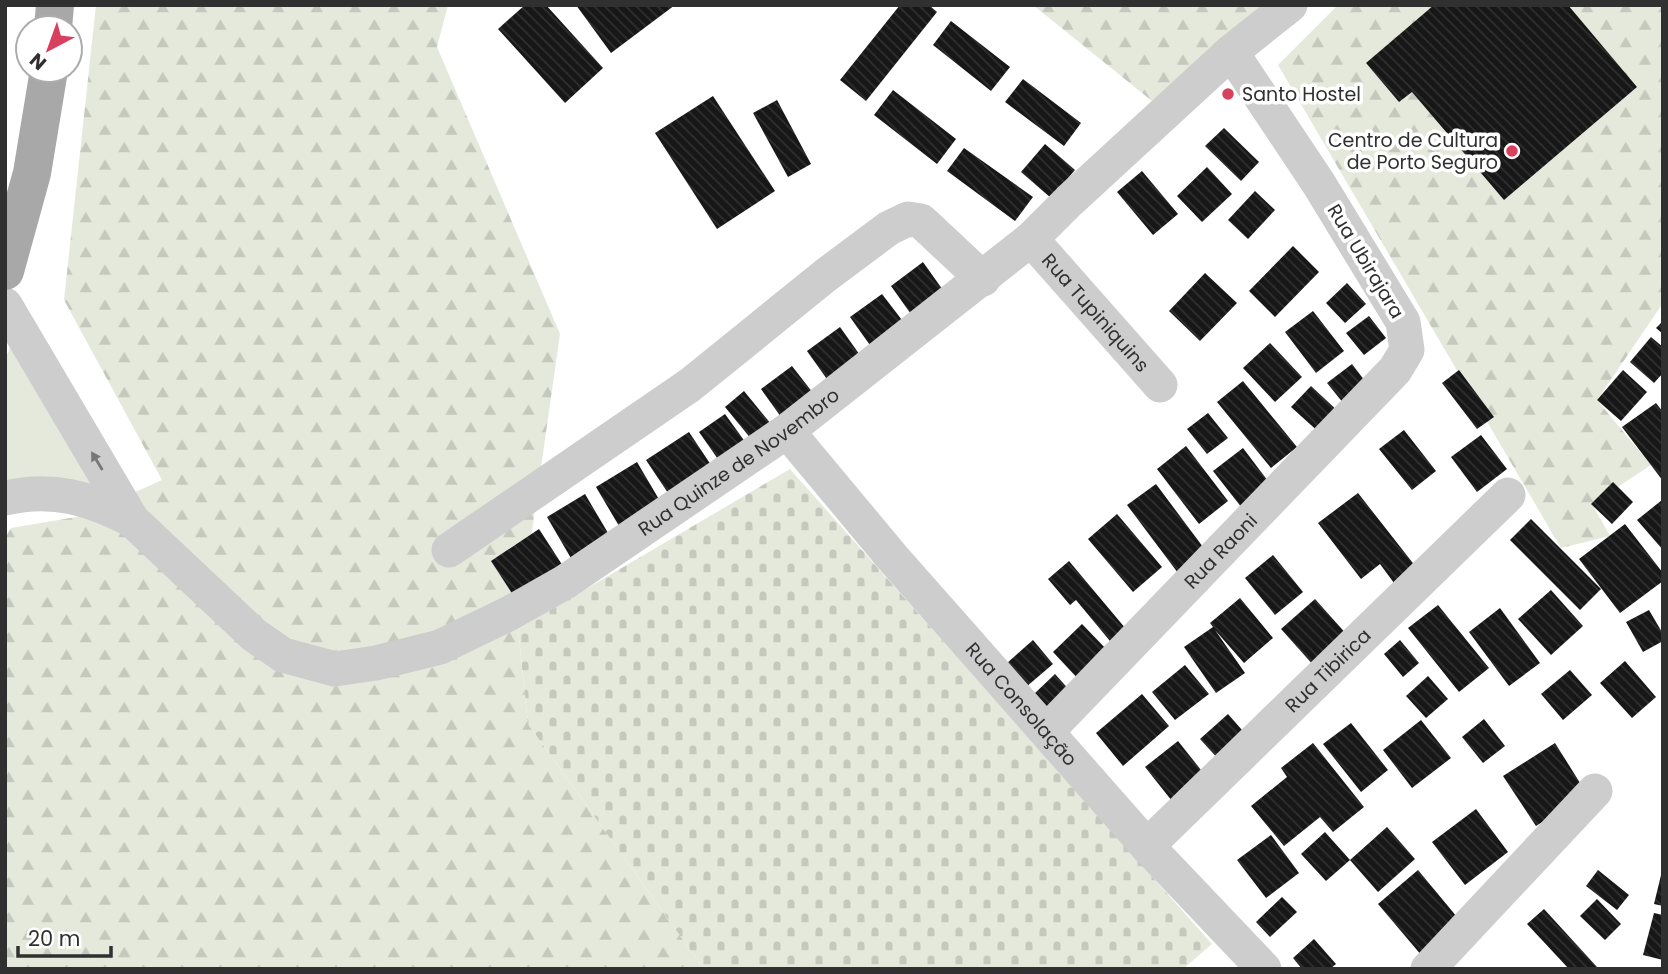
<svg xmlns="http://www.w3.org/2000/svg" width="1668" height="974" viewBox="0 0 1668 974" font-family="Poppins,sans-serif">
<style>
.forest{fill:url(#forest-firs)}
.cemetery{fill:url(#cemetery-stones)}
.park{fill:#e5e9dc}
.building{fill:url(#building-back-hatch)}
.lines{fill:none;stroke-linecap:round;stroke-linejoin:round}
.minor{stroke:#cdcdcd;stroke-width:35}
.major{stroke:#a8a8a8;stroke-width:38}
.oneway{fill:#777}
.poi-dot{fill:#d9405d;stroke:#fff;stroke-width:2.5}
.labels{text-anchor:middle;stroke-width:7;stroke-linejoin:round;paint-order:stroke}
.poi-label{font-size:19px;fill:#303030;stroke:#fff;text-anchor:start}
.street-label{font-size:19px;fill:#303030;stroke:#fff}
</style>
<defs>
<pattern id="forest-firs" width="22" height="20" patternUnits="userSpaceOnUse" patternTransform="scale(1.75)"><rect width="22" height="20" fill="#e5e9dc"/><path d="M5 1l3.5 6h-7zM16 11l3.5 6h-7z" fill="#c5c8bd"/></pattern>
<pattern id="cemetery-stones" width="16" height="16" patternUnits="userSpaceOnUse" patternTransform="scale(1.75)"><rect width="16" height="16" fill="#e5e9dc"/><path d="M2 7V4a2 2 0 0 1 4 0v3zM10 15v-3a2 2 0 0 1 4 0v3z" fill="#c5c8bd"/></pattern>
<pattern id="building-back-hatch" width="6" height="6" patternUnits="userSpaceOnUse" patternTransform="scale(1.75)"><rect width="6" height="6" fill="#171717"/><path d="M-1 5l2 2M0 0l6 6M5-1l2 2" fill="none" stroke="#303030"/></pattern>
</defs>
<rect width="100%" height="100%" fill="#fff"/>
<!-- forest -->
<g class="forest">
<path d="M96,5H448L437,47L560,334L518,629L528,724L704,969H5V538L11,528L82,516L162,480L64,300Z"/>
<path d="M1033,5H1270L1152,101Z"/>
<path d="M1338,5H1663V303L1597,400L1651,465L1592,504L1610,536L1561,548L1278,65Z"/>
</g>
<!-- cemetery -->
<path class="cemetery" d="M790,469L1212,944L1183,969H704L528,724L518,629Z"/>
<!-- park -->
<path class="park" d="M12,342L110,498L5,484V360Z"/>
<!-- building -->
<g class="building">
<path d="M525,5H546L603,68L565,103L498,29Z"/>
<path d="M576,5H675L611,53Z"/>
<path d="M900,5H929L937,12L866,101L840,80Z"/>
<path d="M1434,5H1568L1637,87L1504,200L1412,92L1399,102L1366,63Z"/>
<path d="M951,21L1010,67L991,91L933,45Z"/>
<path d="M1023,79L1081,123L1064,146L1005,102Z"/>
<path d="M893,90L956,139L937,164L874,115Z"/>
<path d="M713,96L775,191L717,229L655,133Z"/>
<path d="M777,100L811,164L788,177L753,113Z"/>
<path d="M1224,128L1259,162L1241,181L1205,146Z"/>
<path d="M1045,144L1075,170L1051,198L1021,172Z"/>
<path d="M964,148L1033,197L1015,221L947,171Z"/>
<path d="M1207,167L1232,194L1202,222L1177,196Z"/>
<path d="M1142,171L1178,214L1153,235L1117,192Z"/>
<path d="M1255,191L1275,210L1248,239L1228,220Z"/>
<path d="M1293,246L1319,272L1275,317L1249,291Z"/>
<path d="M923,262L945,293L913,317L891,286Z"/>
<path d="M1205,273L1237,303L1200,341L1169,311Z"/>
<path d="M1347,283L1366,304L1345,323L1326,303Z"/>
<path d="M882,294L905,324L872,348L850,317Z"/>
<path d="M1313,311L1344,351L1316,373L1285,332Z"/>
<path d="M1369,316L1386,338L1364,355L1346,333Z"/>
<path d="M1663,321V334L1656,328Z"/>
<path d="M840,327L862,358L829,382L807,351Z"/>
<path d="M1651,337L1663,347V373L1654,383L1630,362Z"/>
<path d="M1270,343L1302,377L1275,402L1243,368Z"/>
<path d="M1352,364L1368,385L1344,404L1327,383Z"/>
<path d="M792,366L813,393L781,417L761,389Z"/>
<path d="M1459,370L1494,417L1477,429L1442,383Z"/>
<path d="M1623,370L1647,392L1621,421L1597,400Z"/>
<path d="M1243,381L1297,447L1271,468L1217,402Z"/>
<path d="M1311,386L1341,414L1322,435L1291,407Z"/>
<path d="M744,391L771,424L752,440L725,407Z"/>
<path d="M1656,403L1663,412V481L1622,427Z"/>
<path d="M1208,413L1228,438L1207,454L1187,429Z"/>
<path d="M725,414L746,443L720,462L699,432Z"/>
<path d="M1404,430L1436,471L1412,490L1379,449Z"/>
<path d="M689,432L713,468L670,496L646,460Z"/>
<path d="M1481,435L1507,469L1477,492L1451,457Z"/>
<path d="M1186,446L1228,501L1199,524L1157,469Z"/>
<path d="M1243,448L1271,485L1242,508L1213,471Z"/>
<path d="M637,462L660,501L619,526L596,487Z"/>
<path d="M1613,482L1633,502L1612,524L1591,504Z"/>
<path d="M1156,484L1206,551L1178,573L1127,505Z"/>
<path d="M1358,493L1416,567L1394,583L1380,564L1361,579L1318,523Z"/>
<path d="M585,494L611,538L572,560L547,517Z"/>
<path d="M1662,500L1663,501V550L1637,520Z"/>
<path d="M1117,514L1162,567L1133,592L1088,539Z"/>
<path d="M1531,519L1601,589L1580,610L1510,540Z"/>
<path d="M1625,524L1663,573V581L1620,613L1579,559Z"/>
<path d="M539,529L563,566L515,598L491,561Z"/>
<path d="M1273,555L1303,592L1275,615L1245,578Z"/>
<path d="M1069,561L1126,629L1110,641L1076,600L1070,605L1048,579Z"/>
<path d="M1551,590L1583,626L1551,655L1518,619Z"/>
<path d="M1240,598L1273,638L1244,663L1215,630L1245,673L1216,693L1184,647L1213,627L1210,623Z"/>
<path d="M1315,599L1349,637L1315,667L1281,629Z"/>
<path d="M1438,605L1489,668L1459,692L1408,628Z"/>
<path d="M1500,608L1540,663L1509,686L1469,632Z"/>
<path d="M1649,610L1663,634V641L1643,652L1626,622Z"/>
<path d="M1082,624L1110,653L1080,681L1053,652Z"/>
<path d="M1033,640L1053,664L1026,687L1006,664Z"/>
<path d="M1400,640L1419,663L1403,677L1384,654Z"/>
<path d="M1625,661L1656,697L1632,718L1600,683Z"/>
<path d="M1185,665L1209,694L1175,720L1152,692Z"/>
<path d="M1570,670L1592,695L1563,720L1541,694Z"/>
<path d="M1055,674L1072,693L1051,712L1034,694Z"/>
<path d="M1428,676L1448,699L1426,718L1406,696Z"/>
<path d="M1142,694L1169,726L1123,766L1096,733Z"/>
<path d="M1228,714L1249,738L1221,762L1200,739Z"/>
<path d="M1484,719L1505,746L1483,763L1462,737Z"/>
<path d="M1421,720L1451,758L1412,788L1383,750Z"/>
<path d="M1351,723L1388,770L1361,792L1323,744Z"/>
<path d="M1178,741L1205,775L1172,801L1145,767Z"/>
<path d="M1313,743L1364,807L1333,832L1320,817L1284,846L1251,806L1287,777L1281,768Z"/>
<path d="M1555,743L1587,794L1536,826L1503,776Z"/>
<path d="M1476,809L1508,852L1465,885L1432,842Z"/>
<path d="M1387,827L1415,859L1378,892L1350,860Z"/>
<path d="M1325,832L1350,860L1326,881L1301,854Z"/>
<path d="M1271,835L1299,873L1266,898L1237,860Z"/>
<path d="M1418,870L1462,923L1422,956L1378,904Z"/>
<path d="M1598,870L1629,895L1617,910L1586,886Z"/>
<path d="M1662,871H1663V906L1654,904Z"/>
<path d="M1282,897L1297,912L1270,937L1256,922Z"/>
<path d="M1597,899L1621,924L1605,940L1580,916Z"/>
<path d="M1544,909L1597,967L1595,969H1569L1527,924Z"/>
<path d="M1654,913L1663,915V960L1643,955Z"/>
<path d="M1314,939L1336,964L1330,969H1302L1293,958Z"/>
</g>
<g class="lines">
<!-- minor -->
<g class="minor">
<path id="s1" d="M1031,239L1160,385"/>
<path id="s2" d="M5,305L132,520L254,635L283,655L335,669L376,663L440,647L512,612L565,582L787,431L1031,239L1069,201L1231,52L1290,5"/>
<path id="s3" d="M787,431L892,557L1147,846L1264,969"/>
<path d="M5,498C53,487 89,498 132,520"/>
<path d="M449,550L690,385L826,275L889,228L908,219L921,221L983,279"/>
<path id="s4" d="M1047,731L1395,370L1407,350L1403,322L1319,184L1231,52"/>
<path id="s5" d="M1147,846L1508,495"/>
<path d="M1428,969L1595,791"/>
</g>
<!-- major -->
<g class="major">
<path d="M53,28L55,5"/>
<path d="M5,271L32,173L49,70"/>
</g>
</g>
<!-- one-way arrows -->
<defs><path id="oneway-solid" d="M-6-.8H1V-3.2L6.5 0L1 3.2V.8H-6Z" transform="scale(1.75)"/></defs>
<use class="oneway" href="#oneway-solid" transform="translate(97 461) rotate(-121)"/>
<!-- markers -->
<g class="poi-dot">
<circle cx="1228" cy="94" r="7"/>
<circle cx="1512" cy="151" r="7"/>
</g>
<g class="labels">
<!-- poi labels -->
<g class="poi-label">
<text x="1242" y="101">Santo Hostel</text>
<text x="1498" y="147" text-anchor="end">Centro de Cultura<tspan x="1498" dy="22">de Porto Seguro</tspan></text>
</g>
<!-- street labels -->
<g class="street-label">
<text transform="translate(1366 261) rotate(59)" y="7">Rua Ubirajara</text>
<text dy="7" stroke="none"><textPath href="#s1" startOffset="98">Rua Tupiniquins</textPath></text>
<text dy="7" stroke="none"><textPath href="#s2" startOffset="966">Rua Quinze de Novembro</textPath></text>
<text dy="7" stroke="none"><textPath href="#s4" startOffset="250">Rua Raoni</textPath></text>
<text dy="7" stroke="none"><textPath href="#s5" startOffset="252">Rua Tibirica</textPath></text>
<text dy="7" stroke="none"><textPath href="#s3" startOffset="360">Rua Consolação</textPath></text>
</g>
</g>
<!-- border -->
<rect width="1668" height="974" fill="none" stroke="#303030" stroke-width="14"/>
<!-- north arrow -->
<g transform="translate(49 49) rotate(221)"><circle r="33" fill="#ffffff" stroke="#acacac" stroke-width="2"/>
<path d="M0-5L12 26L0 18L-12 26Z" fill="#d9405d"/>
<text y="-10" font-size="19" font-weight="bold" text-anchor="middle" fill="#303030">N</text>
</g>
<!-- scale -->
<path d="M18 946v10h93v-10" fill="none" stroke="#303030" stroke-width="3.5"/>
<text x="28" y="946" font-size="21" fill="#303030" stroke="#ffffff" stroke-width="5" paint-order="stroke">20 m</text>
</svg>
